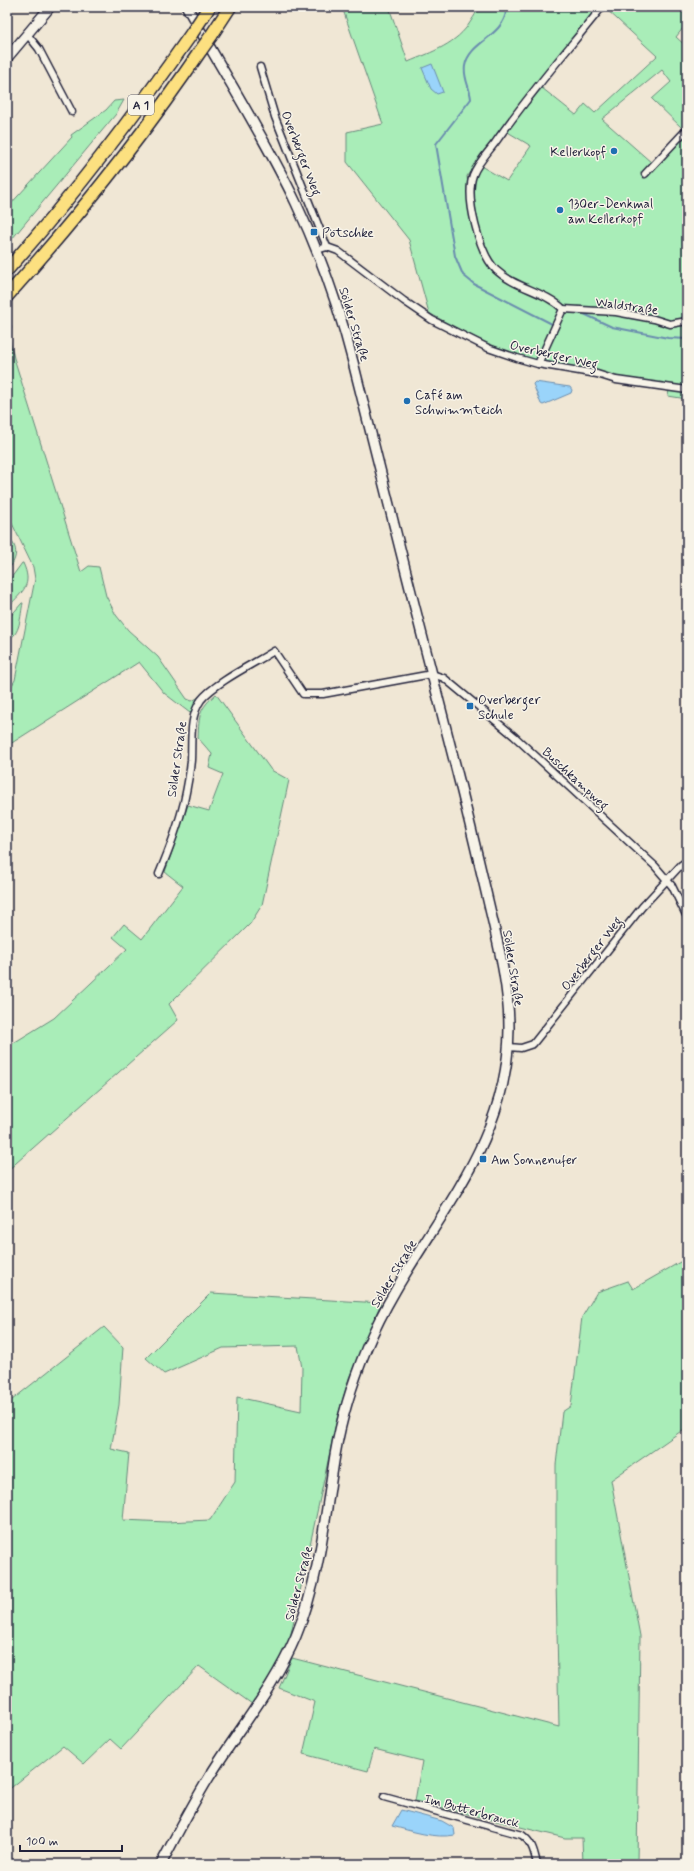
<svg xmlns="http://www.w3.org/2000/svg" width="694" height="1871" viewBox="0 0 694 1871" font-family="Mynerve,sans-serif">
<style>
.green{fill:#a9edb8;stroke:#66887a}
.water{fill:#9ad4fa;stroke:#6a8dae}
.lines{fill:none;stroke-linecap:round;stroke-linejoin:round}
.stream{stroke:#6a8dae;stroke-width:2}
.street-casing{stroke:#22223b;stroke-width:9}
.secondary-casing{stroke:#22223b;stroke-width:12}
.highway-casing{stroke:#22223b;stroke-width:15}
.street{stroke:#f7f3e8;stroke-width:6}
.secondary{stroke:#f7f3e8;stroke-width:9}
.highway{stroke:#fce080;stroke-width:12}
.highway-bridge-casing{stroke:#22223b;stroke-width:15;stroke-linecap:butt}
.highway-bridge{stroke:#fce080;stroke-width:12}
.poi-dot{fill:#1f6fb2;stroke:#f7f3e8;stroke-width:1.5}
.labels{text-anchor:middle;stroke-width:3;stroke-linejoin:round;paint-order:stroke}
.shield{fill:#f7f3e8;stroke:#62616f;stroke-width:1}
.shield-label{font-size:12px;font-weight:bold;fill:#22223b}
.poi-label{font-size:13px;fill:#22223b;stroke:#f7f3e8;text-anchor:start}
.street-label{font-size:13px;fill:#22223b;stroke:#f7f3e8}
</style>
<rect width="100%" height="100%" fill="#f0e7d5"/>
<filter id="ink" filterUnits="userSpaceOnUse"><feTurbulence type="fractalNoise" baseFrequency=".025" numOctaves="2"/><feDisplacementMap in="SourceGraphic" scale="8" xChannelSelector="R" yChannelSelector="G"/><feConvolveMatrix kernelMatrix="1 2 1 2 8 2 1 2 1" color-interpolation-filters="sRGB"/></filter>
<g filter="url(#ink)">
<!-- green -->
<g class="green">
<path d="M342,7H389L408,62C432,52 457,44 471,21C474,16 477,13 477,7H599L467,176L469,194L474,224L495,270L555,302L561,310L536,360C498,351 463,332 429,313L409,240L347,162V132L383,124Z"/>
<path d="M606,7H687V23L676,37L687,47V125L683,129L652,99L671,82L662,70L602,119L652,163L641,173L646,178L687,133V320L670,323L654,318L564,309L511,280L496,269L485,251L477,222L472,194L475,176L479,165L507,181L531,146L506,131L542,88L576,115L585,104L595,113L657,56L605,8Z"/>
<path d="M124,100L116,114L7,245V208L72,137L71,135L106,110L114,101Z"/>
<path d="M564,310L616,313L670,325L687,322V389L654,385L540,363Z"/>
<path d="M12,326L8,334L14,358L81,572L89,566L99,567L106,596L116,615L128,630L158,657L187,699L192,701L199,697L190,713L164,693L139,662L7,746V694L15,680L35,579L33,567L7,513V327Z"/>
<path d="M669,390L687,392V399L668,396Z"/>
<path d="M7,537C20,547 17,560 7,571Z"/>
<path d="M22,563H23C33,585 23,591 9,606L7,587L8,582Z"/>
<path d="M22,603H23C20,616 21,635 7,640V620Z"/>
<path d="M216,694L271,770L289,780L262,905L250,924L169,1004L178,1020L7,1171V1047L54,1018L127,949L113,937L124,924L142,939L183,886L165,872L188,805L209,811L223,774L209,768L212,754L198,738C199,715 199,709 216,694Z"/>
<path d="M687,1258V1427L611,1480L640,1636L637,1864H583L582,1838H565L415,1801L422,1761L374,1749L368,1771L303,1754L315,1702L279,1688L292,1658L559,1727L556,1581V1465L562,1412L571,1406L582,1317L597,1292L628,1281L633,1289Z"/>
<path d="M211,1293L381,1303L349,1378L337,1419L290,1638L280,1660L252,1704L199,1666L121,1749L110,1739L84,1764L63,1746L7,1791V1404L104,1327L123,1347L119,1405L111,1449L129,1453L123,1520L167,1522L210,1520L235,1482L237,1397L301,1411L302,1368L298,1346L223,1348L164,1374L146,1358Z"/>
</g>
<!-- water -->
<g class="water">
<path d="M432,64L443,92L437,94L431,89L422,68Z"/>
<path d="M535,382L570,387L572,390L571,393L543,405L541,404L533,384Z"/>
<path d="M401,1810L442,1821L454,1828L455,1835C435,1839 411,1831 392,1826Z"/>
</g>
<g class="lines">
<!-- stream -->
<g class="stream">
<path d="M512,7L510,11L506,12C502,37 469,42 465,66C463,78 470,87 471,99L436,144L455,256L463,275L474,284L552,324"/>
<path d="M568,312L584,314L612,327L668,338L687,339"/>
</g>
<defs>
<g id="street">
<path d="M27,34L39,49L72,112"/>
<path d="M260,67L275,117L327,247"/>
<path d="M645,174L687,129"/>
<path d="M317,250L327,247L338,251L404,301L432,320L488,348L517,358L538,364L597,374L616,380L687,390"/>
<path d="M563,309L616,312L654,319L670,324L687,321"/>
<path d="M538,364L563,309C545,291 515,288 496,270C479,253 465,198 473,175C477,164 488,152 495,143C528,95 566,52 602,7"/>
<path d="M159,874C169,850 178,827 184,802C187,788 190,773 191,760C192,740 189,717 201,700C214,683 255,663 274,651L303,694H323L432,674L444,678L514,736L655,866L672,886L687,917"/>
<path d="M509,1047L521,1048L533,1044L642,907L681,865L687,861"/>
<path d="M384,1797L522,1835C533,1843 534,1852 537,1864"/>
</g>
<g id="secondary">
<path d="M7,58L50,7"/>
<path d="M161,1864C176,1836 191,1807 208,1779C237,1731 274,1688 296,1636C320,1578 325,1516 335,1455C341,1419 353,1381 367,1347C413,1236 509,1157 509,1028C509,987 499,948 490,909C479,862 468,815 456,768C421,633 387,497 353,362C339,307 320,254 296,203C264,136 223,72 187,7"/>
</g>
<g id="highway">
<path d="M202,18L209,7"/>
<path d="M211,36L230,7"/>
<path d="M7,270C74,195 134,116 192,33"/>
<path d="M7,296C77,218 142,137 201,50"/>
</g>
</defs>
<!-- street casing -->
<use href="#street" class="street-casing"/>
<!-- secondary casing -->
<use href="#secondary" class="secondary-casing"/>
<!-- highway casing -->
<use href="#highway" class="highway-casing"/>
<!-- street -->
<use href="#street" class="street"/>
<!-- secondary -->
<use href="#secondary" class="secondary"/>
<!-- highway -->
<use href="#highway" class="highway"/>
<defs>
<g id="highway-bridge">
<path d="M192,33L202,18"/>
<path d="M201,50L211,36"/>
</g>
</defs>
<!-- highway-bridge casing -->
<use href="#highway-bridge" class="highway-bridge-casing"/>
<!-- highway-bridge -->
<use href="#highway-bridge" class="highway-bridge"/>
</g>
</g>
<!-- markers -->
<g class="poi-dot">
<circle cx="614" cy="151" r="4"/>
<circle cx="560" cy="210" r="4"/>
<rect x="310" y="228" width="8" height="8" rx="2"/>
<circle cx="407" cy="401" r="4"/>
<rect x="466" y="702" width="8" height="8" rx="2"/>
<rect x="479" y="1155" width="8" height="8" rx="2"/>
</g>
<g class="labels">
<!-- shield labels -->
<rect class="shield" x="128" y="95" width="26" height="20" rx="3"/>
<g class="shield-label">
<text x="141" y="109">A 1</text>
</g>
<!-- poi labels -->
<g class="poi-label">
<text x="606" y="156" text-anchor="end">Kellerkopf</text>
<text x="568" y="208">130er-Denkmal<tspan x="568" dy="15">am Kellerkopf</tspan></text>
<text x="322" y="237">Pötschke</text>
<text x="415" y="399">Café am<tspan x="415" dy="15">Schwimmteich</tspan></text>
<text x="478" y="704">Overberger<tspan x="478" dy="15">Schule</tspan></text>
<text x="491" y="1164">Am Sonnenufer</text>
</g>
<!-- street labels -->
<g class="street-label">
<text transform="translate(302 153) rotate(69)" y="5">Overberger Weg</text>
<text transform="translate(627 305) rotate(8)" y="5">Waldstraße</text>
<text transform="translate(355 324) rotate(73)" y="5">Sölder Straße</text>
<text transform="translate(554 354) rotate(13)" y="5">Overberger Weg</text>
<text transform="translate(176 759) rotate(-82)" y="5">Sölder Straße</text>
<text transform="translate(576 778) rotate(43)" y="5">Buschkampweg</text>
<text transform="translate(591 953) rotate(-52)" y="5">Overberger Weg</text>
<text transform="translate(514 968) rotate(81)" y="5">Sölder Straße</text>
<text transform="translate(393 1273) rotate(-59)" y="5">Sölder Straße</text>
<text transform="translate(298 1583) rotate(-75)" y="5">Sölder Straße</text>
<text transform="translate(472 1810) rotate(15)" y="5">Im Butterbrauck</text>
</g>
</g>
<!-- margin -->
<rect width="694" height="1871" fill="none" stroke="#f7f3e8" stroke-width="24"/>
<rect x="12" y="12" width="670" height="1847" fill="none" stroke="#22223b" stroke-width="1.5" filter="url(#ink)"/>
<!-- scale -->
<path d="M20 1845v6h102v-6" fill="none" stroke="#22223b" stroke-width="2"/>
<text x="26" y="1845" font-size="12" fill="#22223b" stroke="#f7f3e8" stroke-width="3" paint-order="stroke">100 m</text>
</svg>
